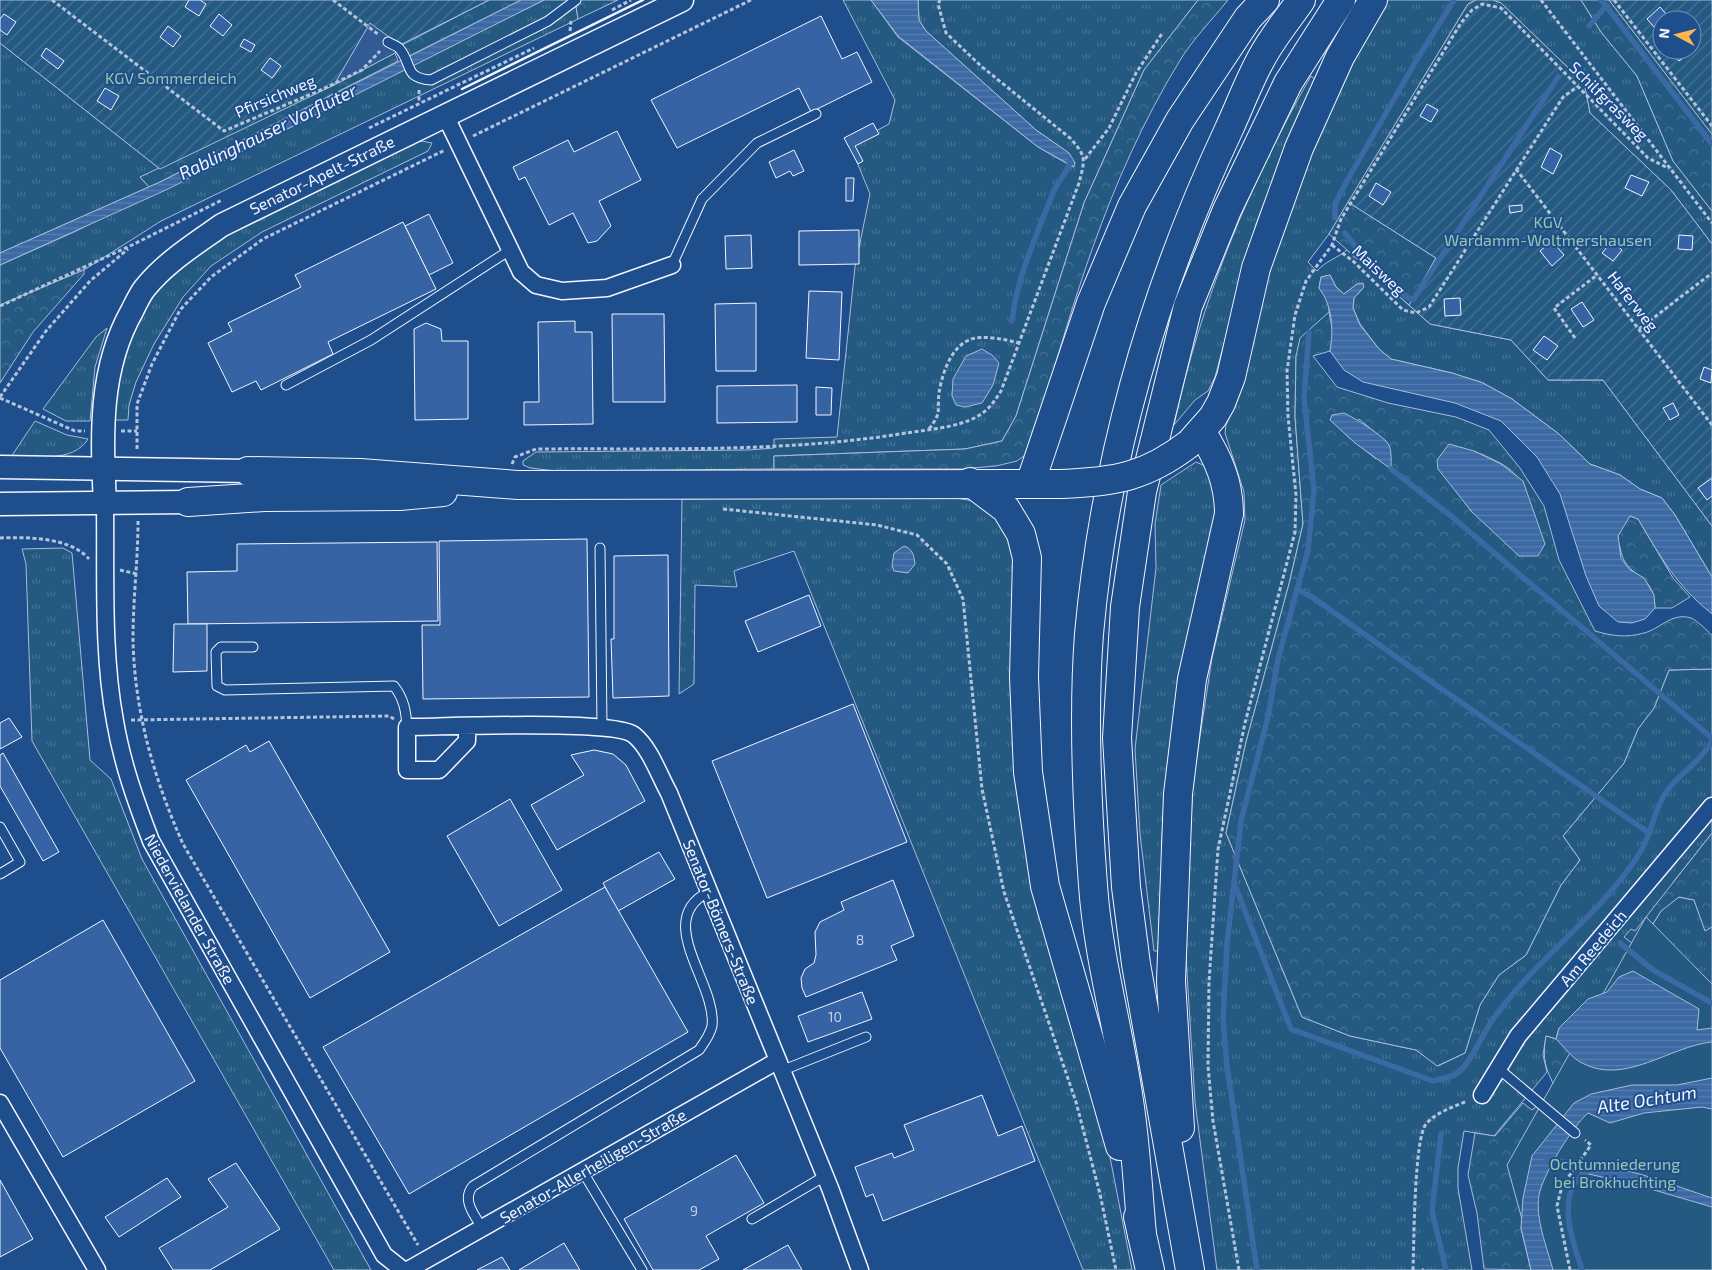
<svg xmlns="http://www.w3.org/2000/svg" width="1712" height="1270" viewBox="0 0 1712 1270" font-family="'Exo 2',sans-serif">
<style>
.grass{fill:url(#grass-tufts);stroke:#a8bbd7}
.forest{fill:url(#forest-crowns);stroke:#a8bbd7;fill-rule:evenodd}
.park{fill:#245a82;stroke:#a8bbd7}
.garden{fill:url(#garden-furrows);stroke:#a8bbd7;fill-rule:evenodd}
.parking{fill:#305b95;stroke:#a8bbd7}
.water{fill:url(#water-rules);stroke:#a8bbd7}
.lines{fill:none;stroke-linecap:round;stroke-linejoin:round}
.stream{stroke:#3b69a3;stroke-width:5.5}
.building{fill:#3563a3;stroke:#f2f6ff}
.lane-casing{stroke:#f2f6ff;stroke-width:11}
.street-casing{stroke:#f2f6ff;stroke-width:19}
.secondary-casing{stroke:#f2f6ff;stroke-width:25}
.highway-casing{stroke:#f2f6ff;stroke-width:30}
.path{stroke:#b3c4dc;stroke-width:3;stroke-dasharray:4 2.5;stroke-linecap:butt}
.lane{stroke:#1f4e8c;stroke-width:9}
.street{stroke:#1f4e8c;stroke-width:16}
.secondary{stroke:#1f4e8c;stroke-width:22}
.highway{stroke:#1f4e8c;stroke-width:28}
.highway-bridge-casing{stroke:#f2f6ff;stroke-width:30;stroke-linecap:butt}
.highway-bridge{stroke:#1f4e8c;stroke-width:28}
.wall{stroke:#f2f6ff;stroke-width:2.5}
.labels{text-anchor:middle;stroke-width:4;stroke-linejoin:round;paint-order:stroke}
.number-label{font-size:14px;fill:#c3d1e8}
.park-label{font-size:16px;fill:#97c8a6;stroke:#1f4e8c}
.street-label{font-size:16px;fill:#f2f6ff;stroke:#1f4e8c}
.water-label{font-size:18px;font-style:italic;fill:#f2f6ff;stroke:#1f4e8c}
</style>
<defs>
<pattern id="grass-tufts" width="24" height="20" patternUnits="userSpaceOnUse" patternTransform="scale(1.25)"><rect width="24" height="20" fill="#245a82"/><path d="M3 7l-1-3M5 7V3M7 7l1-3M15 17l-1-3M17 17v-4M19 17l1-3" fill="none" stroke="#447295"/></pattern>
<pattern id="forest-crowns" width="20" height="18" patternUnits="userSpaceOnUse" patternTransform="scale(1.25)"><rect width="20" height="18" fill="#245a82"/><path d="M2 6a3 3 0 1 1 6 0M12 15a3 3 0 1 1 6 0" fill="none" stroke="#447295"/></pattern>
<pattern id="garden-furrows" width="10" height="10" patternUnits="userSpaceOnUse" patternTransform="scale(1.25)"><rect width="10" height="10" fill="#245a82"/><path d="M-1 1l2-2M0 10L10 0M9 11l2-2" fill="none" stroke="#447295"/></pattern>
<pattern id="water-rules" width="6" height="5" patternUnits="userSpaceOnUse" patternTransform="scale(1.25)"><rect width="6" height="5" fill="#3b69a3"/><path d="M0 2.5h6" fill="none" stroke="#587fb1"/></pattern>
</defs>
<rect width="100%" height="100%" fill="#1f4e8c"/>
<!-- grass -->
<g class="grass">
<path d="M544,0H575L578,19L161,221L84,270L0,305V265L74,232Z"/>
<path d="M843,0H871L898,37L1038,147L1073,167L1075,163L1069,153L1036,130L926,31L919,20L918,0H1198L1144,70L1084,203L1016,416L1002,441L965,449L774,456V469L556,471L530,468L523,465V461L536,452L748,450L774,448V439L837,437L855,267L870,194L850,145L889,124L895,100Z"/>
<path d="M1382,0H1476L1468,4L1329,234L1308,262L1317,271C1327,260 1336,259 1347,250L1430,324L1511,340L1548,380H1603L1712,526V577L1675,515L1662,498L1640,489L1620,475L1590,464L1559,434L1512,399L1483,383L1452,373L1391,359L1379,349L1360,324L1353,308L1354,298L1364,287L1357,284L1344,294L1336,287L1330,275L1321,277L1319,288L1328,301L1329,312L1296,356L1295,417L1303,524L1289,584L1246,742L1226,833L1302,1017L1350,1036L1416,1050L1438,1066L1465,1053L1480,1005L1499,975L1526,955L1561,885L1580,860L1563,836L1624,763L1638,729L1654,708L1669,670L1712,669V833L1674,881L1638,948L1661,911L1678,897L1694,900L1705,930L1712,927V1028L1607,992L1559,1028L1556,1039L1546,1036L1543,1055L1547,1072L1494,1136L1464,1131L1458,1168V1188L1472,1270H1423V1268L1422,1270H1217L1195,1102L1185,941L1193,782L1212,658L1245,520L1244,492L1225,433L1226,425L1238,398L1267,280L1302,173L1331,104Z"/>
<path d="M1493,0H1581L1601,32L1637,76L1673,161L1712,211V244L1671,190L1590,113L1584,83L1501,3Z"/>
<path d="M0,43L160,169L140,177L149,187L0,253Z"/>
<path d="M1311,76L1316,80L1290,136L1256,224L1215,377L1208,391L1195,400L1174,425C1200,303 1249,184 1311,76Z"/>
<path d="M422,141L432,143L428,151L262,232L211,266L183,297L154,344L136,382L129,405L128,420H115L113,409L121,361L148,301L168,277L232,231L409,143Z"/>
<path d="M107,328L95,367L90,421H66L43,409L96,337Z"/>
<path d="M35,421L67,435L88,439C73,463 36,456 11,457Z"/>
<path d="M1196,462L1210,468L1218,494L1215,532L1172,740L1162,835L1160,951H1154L1140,834L1135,749L1156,568L1155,524L1161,485Z"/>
<path d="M938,495L974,501L995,514L1011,537L1016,561L1013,659L1132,1270H1083L794,551L734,571L737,587L695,585L694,684L679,694L682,499Z"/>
<path d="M63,548L72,553L90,760L111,779L142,859L371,1270H334L32,741L26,564L22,549Z"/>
</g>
<!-- forest -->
<g class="forest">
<path d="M489,0H521L409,56L400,46Z"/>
<path d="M581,0H618L578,19L576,6Z"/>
<path d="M1198,0H1228C1212,20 1192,40 1179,62C1106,182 1071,309 1033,442L1028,453L1017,461L996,466L961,469H774V456L965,449L1002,441L1016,416L1084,203L1144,70Z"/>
<path d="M1581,0H1609L1712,134V211L1673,161L1637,76L1601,32Z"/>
<path d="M395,53L398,61L160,182L149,187L140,177L334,85Z"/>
<path d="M1348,202L1436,258L1409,305L1329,234Z"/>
<path d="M84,270V274L33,332L0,383V305Z"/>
<path d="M1329,312L1333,333L1330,351L1313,356L1337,387L1388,403L1456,417L1489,430L1520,468L1544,506L1559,560L1595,631C1613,636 1626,638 1644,633C1660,629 1672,612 1691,618C1698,621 1706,630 1712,635V669L1669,670L1654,708L1638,729L1624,763L1563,836L1580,860L1561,885L1526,955L1499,975L1480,1005L1465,1053L1437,1066L1416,1050L1350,1036L1302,1017L1226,833L1246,742L1289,584L1303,524L1295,417L1296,356L1300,338ZM1359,419L1388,443L1376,459L1345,434ZM1474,451C1501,463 1519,468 1528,499L1472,512L1456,491Z"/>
<path d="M1630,516L1638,519L1673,578L1690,597L1672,608H1655C1654,569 1625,581 1620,547C1619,544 1617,539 1618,536C1619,529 1627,521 1630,516Z"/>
<path d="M1712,833V927L1705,931L1694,900L1679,897L1661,911L1638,948L1624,937L1631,929L1635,931Z"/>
<path d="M1546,1036L1556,1039L1581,1063L1521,1228L1531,1270L1484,1269L1477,1213L1468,1175L1475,1133L1495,1136L1523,1103L1532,1110L1556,1089C1545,1068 1542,1059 1546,1036Z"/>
</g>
<!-- park -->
<path class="park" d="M1646,917L1712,984V1270H1536L1507,1165Z"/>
<!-- garden -->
<g class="garden">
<path d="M0,0H489L400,45L370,24L334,85L160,169L0,43Z"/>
<path d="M1476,0H1493L1501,3L1584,83L1590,113L1671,190L1712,244V526L1603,380H1548L1511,340L1430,324L1409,305L1436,258L1348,202L1468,4Z"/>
<path d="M1609,0H1712V134L1704,124ZM1662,20H1692V50H1662Z"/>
</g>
<!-- parking -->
<path class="parking" d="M370,23L400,45L395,53L334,85Z"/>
<!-- water -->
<g class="water">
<path d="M521,0H544L168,189L0,265V253L160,182Z"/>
<path d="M871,0H918L919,20L926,31L1036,130L1069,153L1075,163L1074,167L1038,147L898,36Z"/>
<path d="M1330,275L1336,287L1344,294L1357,284L1363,283L1364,287L1354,298L1353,308L1360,325L1379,349L1391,359L1452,373L1483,383L1512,399L1559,434L1590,464L1620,475L1640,489L1662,498L1675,515L1712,577V614C1675,584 1662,559 1638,519L1630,516L1618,536L1621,558L1629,569L1644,578L1654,595L1655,608L1645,619L1632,623L1618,622L1599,606L1586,576L1560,494L1537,457L1501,421L1455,403L1363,382L1344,370L1330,351C1334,329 1332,305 1319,288L1321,277Z"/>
<path d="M982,349L992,355L999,363L993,385L982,403L965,407L956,405L952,396L953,379L966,356Z"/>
<path d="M1344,413C1353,417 1384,436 1389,445C1392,453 1391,460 1391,469L1355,443L1330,420L1332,415Z"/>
<path d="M1449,444L1474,451L1501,464L1523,481L1545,544L1538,556H1519L1472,512L1438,469L1437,460Z"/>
<path d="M904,546C913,549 914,556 915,564L908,573L894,571L892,565L894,553Z"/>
<path d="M1633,971L1699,1009L1697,1030L1712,1028V1042C1670,1046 1625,1086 1582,1063C1572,1058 1564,1047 1556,1039L1559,1028L1588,999L1607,992L1619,977Z"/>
<path d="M1712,1078V1109L1702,1107L1644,1113L1610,1123L1588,1113C1572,1127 1543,1174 1539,1195C1535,1219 1547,1247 1553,1270H1531L1521,1228L1523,1198L1532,1156L1574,1103L1591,1094L1632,1085H1677Z"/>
<path d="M1587,1164C1629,1167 1672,1185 1712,1198V1207L1637,1185L1580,1172Z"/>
</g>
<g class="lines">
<!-- stream -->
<g class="stream">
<path d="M1606,6L1712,144"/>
<path d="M1589,26L1606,6L1601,0"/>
<path d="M1335,218V204L1348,179L1416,61L1454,0"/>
<path d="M1345,233L1362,255L1375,267"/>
<path d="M1372,271L1375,267C1386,275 1402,297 1413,300L1558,77"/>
<path d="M1012,321C1017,277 1037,234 1053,193C1056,183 1071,169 1070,160"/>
<path d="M1391,469L1451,516L1712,738"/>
<path d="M1297,589L1312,597L1426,678L1649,833"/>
<path d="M1234,883L1291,1029L1433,1081C1442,1079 1454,1077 1461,1070C1472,1059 1482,1036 1491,1022C1534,960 1599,917 1639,854C1652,835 1653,811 1666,792C1680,773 1700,762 1712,742"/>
<path d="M1620,943L1653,970L1712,1003"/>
<path d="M1441,1134L1432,1211L1446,1270"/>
<path d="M1547,1159L1565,1162"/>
<path d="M1257,1270L1227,1066L1223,1020L1227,944L1241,821L1268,717L1278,659L1308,550L1314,490L1304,398L1309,332"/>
<path d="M1582,1270C1574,1245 1561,1212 1573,1186C1575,1180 1584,1174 1589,1169"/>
</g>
</g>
<!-- building -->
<g class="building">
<path d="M189,0H200L206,4L199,16L185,7Z"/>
<path d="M1660,7L1667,15L1654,27L1647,19Z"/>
<path d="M4,14L16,22L7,35L0,30V19Z"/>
<path d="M219,14L232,25L223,36L210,26Z"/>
<path d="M821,16L842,59L857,52L872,82L811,112L799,88L677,148L651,100Z"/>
<path d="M168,26L181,36L173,47L160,37Z"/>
<path d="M244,39L255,45L251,52L240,46Z"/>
<path d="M46,48L64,61L58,69L41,56Z"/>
<path d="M1692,49L1693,51L1679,61L1672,51Z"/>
<path d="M270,58L281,66L272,78L261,70Z"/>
<path d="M105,88L119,96L111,110L97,101Z"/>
<path d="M1427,104L1438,110L1431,122L1420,116Z"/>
<path d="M873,123L879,134L855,146L863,161L858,164L844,138Z"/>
<path d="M617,131L641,180L599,201L611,226L597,241L588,243L573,213L549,225L525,177L519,180L513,167L568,140L574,152Z"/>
<path d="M1550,148L1562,155L1553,174L1541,167Z"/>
<path d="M794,150L804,171L793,176L790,171L776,178L769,162Z"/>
<path d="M1631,175L1649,182L1642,196L1625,188Z"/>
<path d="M846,178H854L853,201H846Z"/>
<path d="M1376,183L1391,192L1383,205L1369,196Z"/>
<path d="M1522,205V211L1510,213L1509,206Z"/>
<path d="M429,214L453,263L429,275L405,226Z"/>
<path d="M403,222L436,289L328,342L333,354L261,390L256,381L232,392L208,343L232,331L228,323L301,287L295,275Z"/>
<path d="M859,230V264L799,265V231Z"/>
<path d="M751,235L752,268L726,269L725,236Z"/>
<path d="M1679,235L1693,236L1692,250L1678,249Z"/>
<path d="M1552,241L1564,255L1552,266L1540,251Z"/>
<path d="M1612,241L1622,250L1613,261L1602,253Z"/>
<path d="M809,291L842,292L839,360L806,358Z"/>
<path d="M1460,298L1461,315L1445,316L1444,299Z"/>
<path d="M1582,302L1594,320L1583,327L1571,309Z"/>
<path d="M756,303V371H716L715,304Z"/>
<path d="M612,314H664L665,402H613Z"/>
<path d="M575,321V332H592L593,424L524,425V402H539L538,322Z"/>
<path d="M426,323L441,329L442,341H468V419L415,420L414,329Z"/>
<path d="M1544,336L1558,346L1547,360L1533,350Z"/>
<path d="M1704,367L1712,370L1711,383L1700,379Z"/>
<path d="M797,385V422L717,423V386Z"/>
<path d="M816,387L832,388L831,415H816Z"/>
<path d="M1673,403L1679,415L1670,420L1663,408Z"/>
<path d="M1712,478V496L1707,500L1698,488Z"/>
<path d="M587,539L589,697L423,699L422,625H440L439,541Z"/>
<path d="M437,542L438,621L188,624L187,572L237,571V544Z"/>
<path d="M668,555L669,696L613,698L611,639H614V556Z"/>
<path d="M809,595L821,626L758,652L745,621Z"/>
<path d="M174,624H207V671L173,672Z"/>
<path d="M853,704L907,842L767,898L712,761Z"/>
<path d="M9,718L22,737L0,749V723Z"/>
<path d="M269,741L390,952L310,998L186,780L246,745L250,752Z"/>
<path d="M594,750L613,754L626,765L645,801L557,850L531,805L584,775L571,755Z"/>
<path d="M3,753L59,852L43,861L0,786V755Z"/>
<path d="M510,799L562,890L499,926L447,836Z"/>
<path d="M659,852L675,879L618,911L603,883Z"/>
<path d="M893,880L914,936L891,946L897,960L806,997L802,988L801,978L805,969L814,963L816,955L815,932L820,922L844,910L841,902Z"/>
<path d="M605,887L688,1032L409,1194L323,1047Z"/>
<path d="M103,920L195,1081L63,1157L0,1048V980Z"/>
<path d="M862,992L872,1019L808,1042L798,1016Z"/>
<path d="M982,1095L998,1136L1022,1126L1035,1161L883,1221L873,1194L866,1197L855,1167L892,1153L894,1158L914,1150L904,1125Z"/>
<path d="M736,1155L764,1203L706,1236L719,1259L699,1270H653L624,1219Z"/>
<path d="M236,1163L280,1229L210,1270H173L159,1248L228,1207L208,1179Z"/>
<path d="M167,1178L181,1197L119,1237L105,1217Z"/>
<path d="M0,1180L33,1239L0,1257Z"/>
<path d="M564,1243L580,1270H519Z"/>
<path d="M788,1245L802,1270H743Z"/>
<path d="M502,1257L510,1270H477Z"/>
</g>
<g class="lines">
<defs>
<g id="lane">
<path d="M388,42C391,44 397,46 399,48C413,64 403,78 431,80L548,21L576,0"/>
<path d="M672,265L702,199L757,143L816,114"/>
<path d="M286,385L371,340L510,250"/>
<path d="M600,548L602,726"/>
<path d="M253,647H221L216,652L217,686L225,690L394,686C404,699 406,711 407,727"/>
<path d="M0,827L20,862L0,874"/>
<path d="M1499,1069L1575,1133"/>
<path d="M781,1071L866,1037"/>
<path d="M583,1172L642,1270"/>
<path d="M752,1219L825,1176"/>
<path d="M483,1229C475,1216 461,1200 473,1186L699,1050C704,1043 710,1035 712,1026C717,983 653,921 708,892"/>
</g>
<g id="street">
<path d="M445,115L521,272L536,285L562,291L607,288L672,265"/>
<path d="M105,505C106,576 102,651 115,721C122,763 136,802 151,841L384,1255L403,1270"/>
<path d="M467,727V741L439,770H407V727C442,727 615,719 634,735C650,748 659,775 669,793L830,1188L860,1270"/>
<path d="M1482,1095L1518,1036L1712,806"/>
<path d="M0,1103L97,1270"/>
<path d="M408,1270L777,1061"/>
</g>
<g id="secondary">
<path d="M0,467L248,471"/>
<path d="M0,504L188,502"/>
<path d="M105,505C102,438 98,371 132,311C136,303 140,294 145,288C166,262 195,244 222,225L682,0"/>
</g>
<g id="highway">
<path d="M1190,443L1213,417L1221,403L1231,377L1256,268L1299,148L1340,57L1373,0"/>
<path d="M248,471L360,473L518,485L1061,484"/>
<path d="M970,482L1006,509L1021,534L1027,558L1024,677L1028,772L1045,886L1120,1146"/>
<path d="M1030,484L1091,303L1132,206L1180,120L1248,18L1265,0"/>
<path d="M188,502L264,497L400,496L443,492"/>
<path d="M1180,1128L1171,981L1178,794L1192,679L1229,514C1229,482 1218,458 1201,431"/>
<path d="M1138,1217L1150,1270"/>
<path d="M1142,1235C1138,1191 1136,1145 1129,1101C1119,1029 1098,958 1093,885C1087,806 1083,713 1089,634C1105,457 1154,289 1229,129C1240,105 1249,81 1261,59C1272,38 1288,19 1301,0"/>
<path d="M1190,1270L1136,964L1126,887L1117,738L1125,607L1142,492L1188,306L1227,210L1288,83L1341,0"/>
</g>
</defs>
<!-- lane casing -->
<use href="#lane" class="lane-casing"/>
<!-- street casing -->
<use href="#street" class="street-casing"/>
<!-- secondary casing -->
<use href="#secondary" class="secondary-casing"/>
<!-- highway casing -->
<use href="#highway" class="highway-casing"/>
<!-- path -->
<g class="path">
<path d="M52,0L224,131L323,89L362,70L380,51"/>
<path d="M333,0L379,35"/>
<path d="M1541,0L1712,223"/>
<path d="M1614,0L1712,126"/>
<path d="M612,10L631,0"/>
<path d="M570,31L571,21"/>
<path d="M419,90V103"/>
<path d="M369,128L534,48"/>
<path d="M473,136L751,0"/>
<path d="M1085,159L1109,128L1136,73L1163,32"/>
<path d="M1516,169L1712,425"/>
<path d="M1332,245L1354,262L1403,310L1416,313L1429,307L1563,97L1577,87"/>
<path d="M0,306L132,245L222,200"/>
<path d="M1639,329L1712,273"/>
<path d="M1575,338L1554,308L1597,275"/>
<path d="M0,397L46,331L90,281L128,249"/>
<path d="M0,398L75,431H85"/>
<path d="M929,429C942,412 937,412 939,393C942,375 950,348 969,340C981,334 1007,340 1019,343"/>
<path d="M121,431H137"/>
<path d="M137,449V404L152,364L180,310L211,277L263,239L445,150"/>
<path d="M512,464L515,457L536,449C659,448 784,453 906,433C926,430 959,427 976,417C988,411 994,402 1001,391L1079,183C1085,159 1087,157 1070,138L981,66L946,33L938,4L940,0"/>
<path d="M723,509L877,525L917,535L947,564L963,599L982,789L1004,892L1076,1102L1100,1194L1116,1270"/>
<path d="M138,521C138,560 133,599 133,638C134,710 154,779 183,844L418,1245"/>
<path d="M0,538C27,537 70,537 89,559"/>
<path d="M120,570L137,574"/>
<path d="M131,720L389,716L394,719"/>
<path d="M1239,1270L1213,1121L1208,1066L1209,982L1218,849L1245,723L1295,532L1296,495L1288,416L1287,371L1295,315L1306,281L1332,245L1341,219L1461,23L1472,10L1482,4L1501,8L1648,158L1668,168"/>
<path d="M1413,1270C1414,1245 1414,1139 1426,1124C1436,1112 1454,1107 1467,1101"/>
<path d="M1570,1270L1557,1206L1562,1186L1591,1145L1585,1140"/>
</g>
<!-- lane -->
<use href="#lane" class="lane"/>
<!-- street -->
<use href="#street" class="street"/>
<!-- secondary -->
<use href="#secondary" class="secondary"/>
<!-- highway -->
<use href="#highway" class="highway"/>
<defs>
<path id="highway-bridge" d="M1061,484C1115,482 1146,477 1190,443"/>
</defs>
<!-- highway-bridge casing -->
<use href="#highway-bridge" class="highway-bridge-casing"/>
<!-- highway-bridge -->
<use href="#highway-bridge" class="highway-bridge"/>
<!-- wall -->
<path class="wall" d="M462,89L643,0"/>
</g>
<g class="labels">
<!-- number labels -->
<g class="number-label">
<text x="860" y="945">8</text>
<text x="835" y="1022">10</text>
<text x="694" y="1216">9</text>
</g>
<!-- park labels -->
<g class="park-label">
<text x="171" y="84">KGV Sommerdeich</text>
<text x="1548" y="228">KGV<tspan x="1548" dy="18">Wardamm-Woltmershausen</tspan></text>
<text x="1615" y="1170">Ochtumniederung<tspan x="1615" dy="18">bei Brokhuchting</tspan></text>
</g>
<!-- street labels -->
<g class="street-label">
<text transform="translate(275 96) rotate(-23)" y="6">Pfirsichweg</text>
<text transform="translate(1609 101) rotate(45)" y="6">Schilfgrasweg</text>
<text transform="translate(322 175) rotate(-26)" y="6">Senator-Apelt-Straße</text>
<text transform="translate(1379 270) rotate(43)" y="6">Maisweg</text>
<text transform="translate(1633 301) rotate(52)" y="6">Haferweg</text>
<text transform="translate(190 909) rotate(61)" y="6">Niedervielander Straße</text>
<text transform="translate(721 922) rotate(68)" y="6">Senator-Bömers-Straße</text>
<text transform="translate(1593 948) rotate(-50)" y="6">Am Reedeich</text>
<text transform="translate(593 1166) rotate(-30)" y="6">Senator-Allerheiligen-Straße</text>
</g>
<!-- water labels -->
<g class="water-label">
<text transform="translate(268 132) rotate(-26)" y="6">Rablinghauser Vorfluter</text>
<text transform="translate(1647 1100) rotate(-9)" y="6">Alte Ochtum</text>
</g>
</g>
<!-- north arrow -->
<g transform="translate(1677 35) rotate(277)"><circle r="24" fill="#1f4e8c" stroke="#7391ba"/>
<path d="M0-4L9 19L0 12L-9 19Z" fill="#ffb74d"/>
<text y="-8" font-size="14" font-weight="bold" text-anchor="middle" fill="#f2f6ff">N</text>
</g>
</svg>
